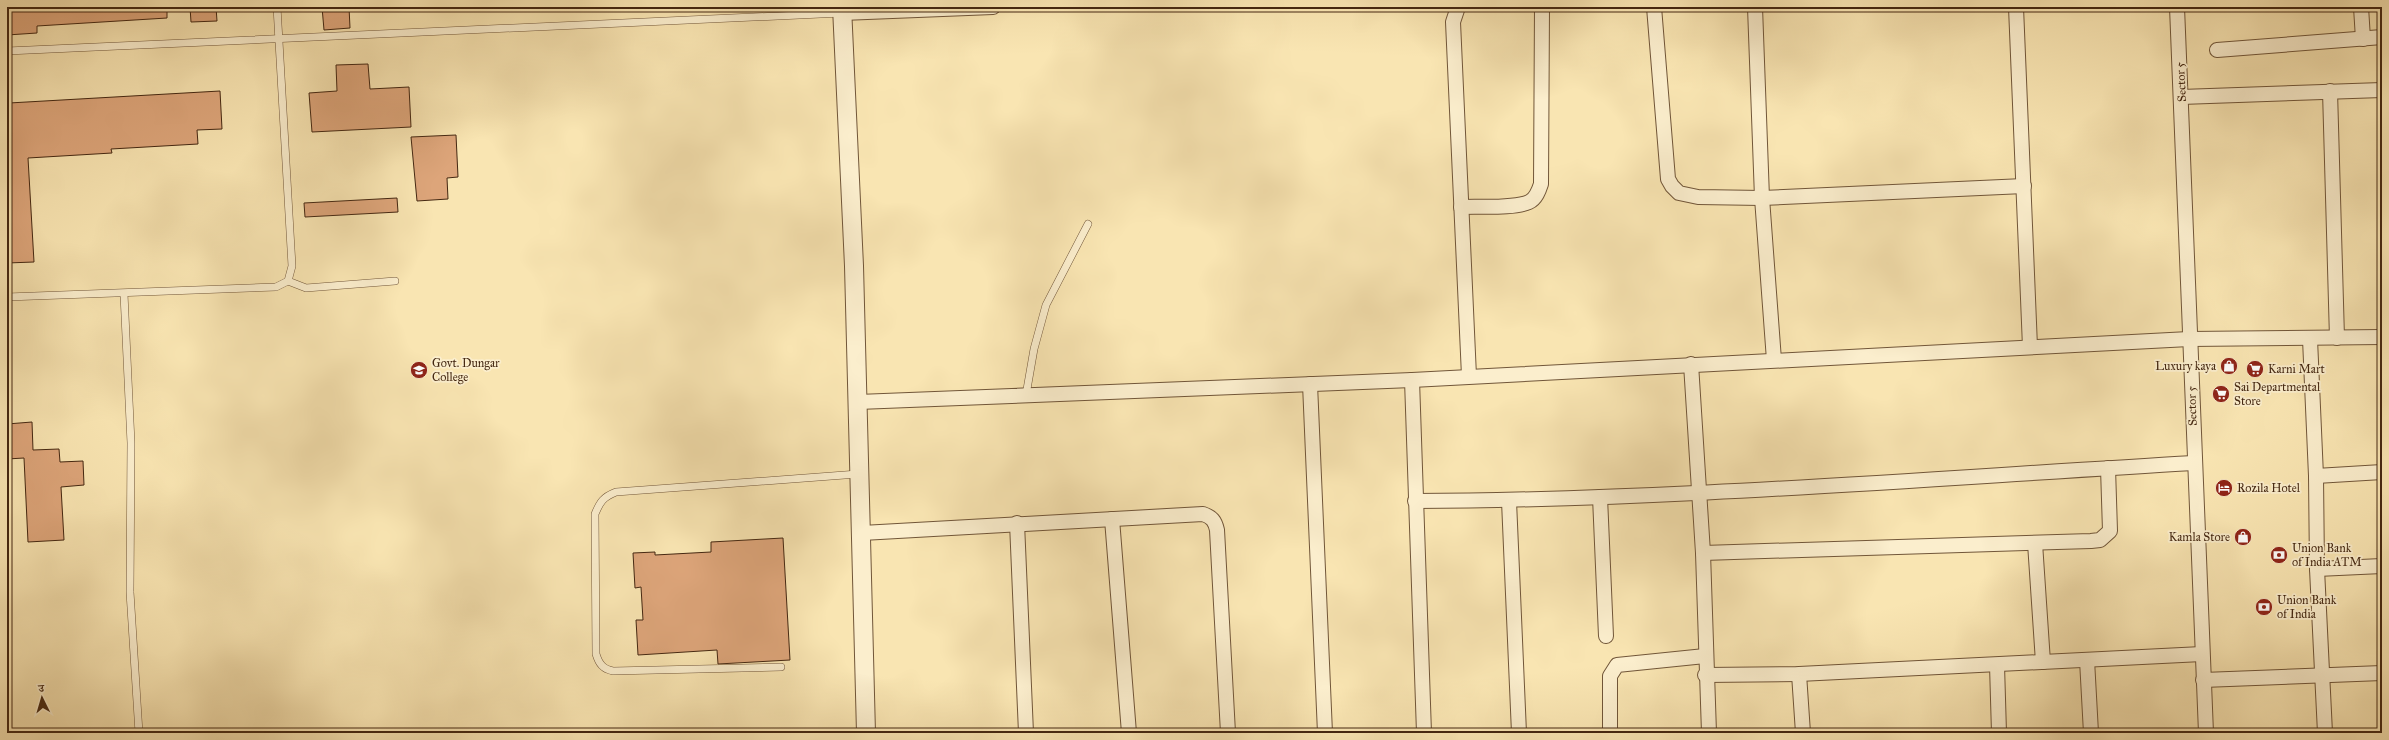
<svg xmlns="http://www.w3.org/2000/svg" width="2389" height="740" viewBox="0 0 2389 740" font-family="'IM FELL Great Primer','Noto Serif Devanagari',serif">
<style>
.building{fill:#dda57a;stroke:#442711}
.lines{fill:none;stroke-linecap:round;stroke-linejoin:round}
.service-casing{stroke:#715639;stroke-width:8}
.minor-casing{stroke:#715639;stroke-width:16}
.tertiary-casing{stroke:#715639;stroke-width:20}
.service{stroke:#fbeecd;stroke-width:7}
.minor{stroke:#fbeecd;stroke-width:14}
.tertiary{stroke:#fbeecd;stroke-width:18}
.labels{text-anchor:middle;stroke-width:3.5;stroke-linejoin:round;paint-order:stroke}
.street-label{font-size:12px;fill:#442711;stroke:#fbeecd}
.poi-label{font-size:12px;fill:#442711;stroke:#fbeecd;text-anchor:start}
</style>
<rect width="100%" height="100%" fill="#f9e5b2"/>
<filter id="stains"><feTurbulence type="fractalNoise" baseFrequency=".005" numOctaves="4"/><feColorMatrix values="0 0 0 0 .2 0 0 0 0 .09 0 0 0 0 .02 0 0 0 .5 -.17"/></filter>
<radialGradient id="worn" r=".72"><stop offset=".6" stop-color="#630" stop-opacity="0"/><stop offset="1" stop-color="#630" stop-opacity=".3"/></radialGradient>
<!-- building -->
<g class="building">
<path d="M7,7H167V18L37,26V33L7,35Z"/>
<path d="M190,7H216L217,21L191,22Z"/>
<path d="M322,7H349L350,28L324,30Z"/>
<path d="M368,64L370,89L409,87L411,127L312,132L309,93L337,91L336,65Z"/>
<path d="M220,91L222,129L197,130L198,144L111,149L112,153L28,158L34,262L7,263V138H11L9,103Z"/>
<path d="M456,135L458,177L447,178L448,199L417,201L411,137Z"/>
<path d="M397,198L398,212L305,217L304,203Z"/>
<path d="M32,422L33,450L59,449L60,462L83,461L84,485L61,487L64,540L28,542L24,458L7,459V424Z"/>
<path d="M783,538L790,660L718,664L717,650L638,655L636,620H643L641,587L635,588L633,553L655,552V555L711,552V542Z"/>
</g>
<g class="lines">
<defs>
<g id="service">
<path d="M7,51L842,13"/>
<path d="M288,281L306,288L395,281"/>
<path d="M124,294L131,443L130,592L139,733"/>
<path d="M7,297L276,287L288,281L292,266L277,7"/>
<path d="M1026,395L1034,349L1046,305L1088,224"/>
<path d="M781,667L613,671C603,669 599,664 596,654L595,514C600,502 603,497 616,492L858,474"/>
</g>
<g id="minor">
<path d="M1458,7L1453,22L1469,376"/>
<path d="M1654,7L1668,179L1672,186L1679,193L1698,197L1762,198L2024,186"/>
<path d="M1755,7L1762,198L1774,360"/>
<path d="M2016,7L2030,347"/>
<path d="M2177,7L2206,733"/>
<path d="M2361,7L2363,39"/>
<path d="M842,13L993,7"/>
<path d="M2217,50L2382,37"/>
<path d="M2330,91L2337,338"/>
<path d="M2181,97L2382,90"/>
<path d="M1461,207C1480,206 1513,209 1529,202C1536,199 1539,190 1541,184L1542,7"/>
<path d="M2310,339L2316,476L2317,569L2325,733"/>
<path d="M1691,364L1703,553L1709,733"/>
<path d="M1412,380L1424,733"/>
<path d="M1310,384L1325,733"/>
<path d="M858,402L1412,380L2189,339L2382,337"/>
<path d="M2316,476L2382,472"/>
<path d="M1600,497L1606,636"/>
<path d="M1415,501C1675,500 1934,478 2194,463"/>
<path d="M1509,501L1519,733"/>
<path d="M1112,519L1129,733"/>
<path d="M1017,523L1026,733"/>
<path d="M862,533L1203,514C1212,517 1215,521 1217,530L1228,733"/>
<path d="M2035,543L2043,662"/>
<path d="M1703,553L2091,541L2100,540L2110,531L2108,468"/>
<path d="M2317,569L2382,566"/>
<path d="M2087,660L2091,733"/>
<path d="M1997,665L1999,733"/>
<path d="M1799,674L1803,733"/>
<path d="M1705,675L1799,674L2202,654"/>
<path d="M2203,680L2382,673"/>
<path d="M1610,733V676L1617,665L1705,656"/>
</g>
<path id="tertiary" d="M842,7L854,266L866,733"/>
</defs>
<!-- service casing -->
<use href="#service" class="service-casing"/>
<!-- minor casing -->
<use href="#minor" class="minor-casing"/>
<!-- tertiary casing -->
<use href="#tertiary" class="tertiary-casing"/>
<!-- service -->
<use href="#service" class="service"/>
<!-- minor -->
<use href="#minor" class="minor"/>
<!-- tertiary -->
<use href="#tertiary" class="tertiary"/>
</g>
<!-- icons -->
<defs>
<symbol id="shop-disc" viewBox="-11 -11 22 22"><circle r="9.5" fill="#8f2418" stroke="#fbeecd"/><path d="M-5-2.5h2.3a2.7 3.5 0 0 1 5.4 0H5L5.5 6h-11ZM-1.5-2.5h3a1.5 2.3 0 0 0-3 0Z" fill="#fff"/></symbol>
<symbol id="supermarket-disc" viewBox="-11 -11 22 22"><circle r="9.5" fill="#8f2418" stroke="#fbeecd"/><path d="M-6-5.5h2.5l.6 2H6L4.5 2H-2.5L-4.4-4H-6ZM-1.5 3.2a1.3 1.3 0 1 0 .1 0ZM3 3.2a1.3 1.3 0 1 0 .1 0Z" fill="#fff"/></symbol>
<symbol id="university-disc" viewBox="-11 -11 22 22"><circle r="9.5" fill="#8f2418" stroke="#fbeecd"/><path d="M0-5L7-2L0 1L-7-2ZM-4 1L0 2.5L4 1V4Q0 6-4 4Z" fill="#fff"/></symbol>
<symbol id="hotel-disc" viewBox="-11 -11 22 22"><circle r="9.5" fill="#8f2418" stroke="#fbeecd"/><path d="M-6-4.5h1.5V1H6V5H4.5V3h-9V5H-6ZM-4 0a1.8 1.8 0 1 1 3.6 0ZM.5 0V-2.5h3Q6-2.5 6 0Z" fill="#fff"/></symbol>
<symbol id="bank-disc" viewBox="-11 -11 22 22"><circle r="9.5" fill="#8f2418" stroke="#fbeecd"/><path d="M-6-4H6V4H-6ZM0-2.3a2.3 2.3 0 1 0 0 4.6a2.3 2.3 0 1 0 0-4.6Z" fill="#fff"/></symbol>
</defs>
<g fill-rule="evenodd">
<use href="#shop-disc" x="2219" y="356" width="20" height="20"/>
<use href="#supermarket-disc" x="2245" y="359" width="20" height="20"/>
<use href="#university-disc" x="409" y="360" width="20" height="20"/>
<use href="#supermarket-disc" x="2211" y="384" width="20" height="20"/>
<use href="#hotel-disc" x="2214" y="478" width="20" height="20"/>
<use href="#shop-disc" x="2233" y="527" width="20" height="20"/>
<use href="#bank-disc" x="2269" y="545" width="20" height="20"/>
<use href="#bank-disc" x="2254" y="597" width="20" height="20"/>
</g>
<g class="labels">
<!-- street labels -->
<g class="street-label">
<text transform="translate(2181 82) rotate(-93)" y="4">Sector 5</text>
<text transform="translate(2192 406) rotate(-92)" y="4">Sector 5</text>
</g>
<!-- poi labels -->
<g class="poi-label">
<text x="432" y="367">Govt. Dungar<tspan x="432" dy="14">College</tspan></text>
<text x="2216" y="370" text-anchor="end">Luxury kaya</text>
<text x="2268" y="373">Karni Mart</text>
<text x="2234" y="391">Sai Departmental<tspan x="2234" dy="14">Store</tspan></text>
<text x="2237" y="492">Rozila Hotel</text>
<text x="2230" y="541" text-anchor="end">Kamla Store</text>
<text x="2292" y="552">Union Bank<tspan x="2292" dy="14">of India ATM</tspan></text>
<text x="2277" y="604">Union Bank<tspan x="2277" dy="14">of India</tspan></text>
</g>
</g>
<!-- margin -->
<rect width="2389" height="740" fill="none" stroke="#f9e5b2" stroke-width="24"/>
<rect x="8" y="8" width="2373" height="724" fill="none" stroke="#442711" stroke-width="2"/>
<rect x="12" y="12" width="2365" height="716" fill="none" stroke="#442711"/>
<!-- north arrow -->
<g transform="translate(42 698) rotate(355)" stroke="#fbeecd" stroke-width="3" paint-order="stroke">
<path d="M0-3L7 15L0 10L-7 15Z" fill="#442711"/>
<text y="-6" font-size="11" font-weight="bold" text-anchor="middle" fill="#442711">उ</text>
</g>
<rect width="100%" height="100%" filter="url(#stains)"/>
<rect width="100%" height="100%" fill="url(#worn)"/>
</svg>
